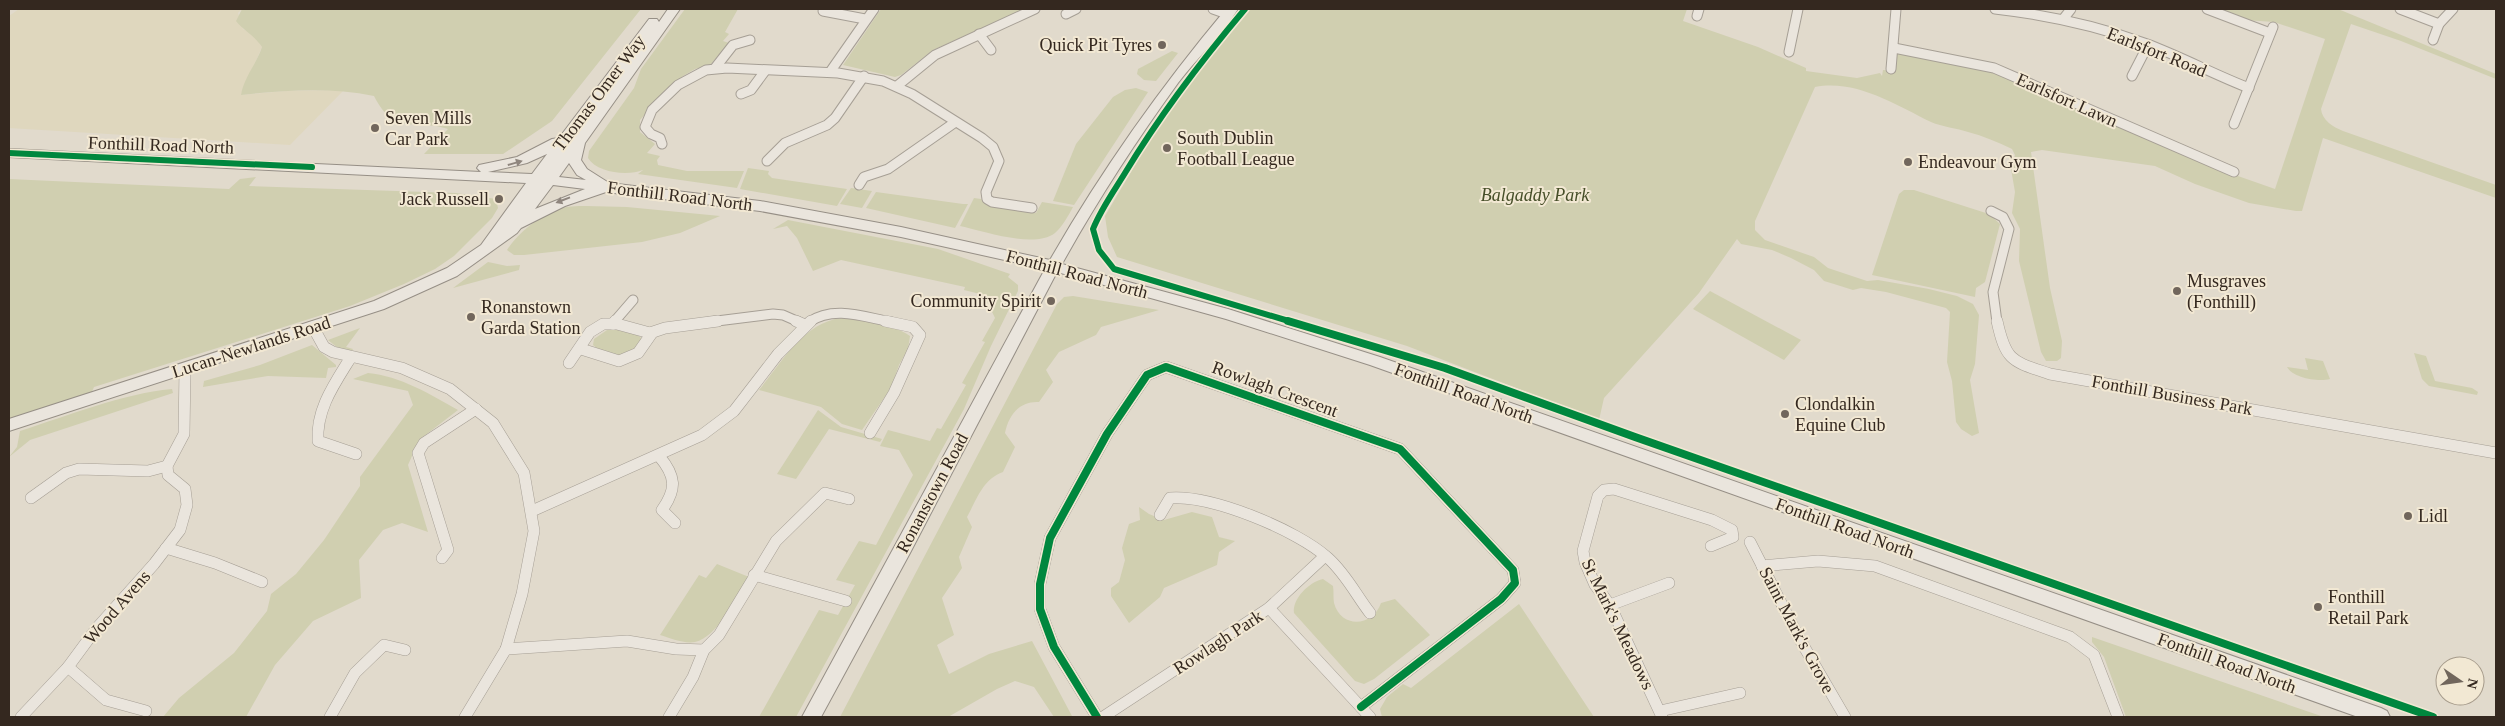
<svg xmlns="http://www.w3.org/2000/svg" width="2505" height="726" viewBox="0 0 2505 726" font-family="Georgia,serif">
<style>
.farmland{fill:#dfd7be}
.green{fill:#d0cfb0}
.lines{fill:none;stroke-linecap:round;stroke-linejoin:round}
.street-far1-casing{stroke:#a69f95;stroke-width:11}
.street-casing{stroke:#a69f95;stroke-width:12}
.secondary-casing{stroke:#968f86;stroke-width:2}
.street-far1{stroke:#eae5dd;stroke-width:9}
.street{stroke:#eae5dd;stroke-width:11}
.secondary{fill:#eae5dd;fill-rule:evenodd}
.cycleway-far1-casing{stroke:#f2e8d3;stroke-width:9}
.cycleway-casing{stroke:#f2e8d3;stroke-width:11}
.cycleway-far1{stroke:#00873e;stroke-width:6}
.cycleway{stroke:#00873e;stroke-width:8}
.oneway{fill:#8f867e}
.poi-dot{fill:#71665c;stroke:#f2e8d3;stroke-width:2}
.labels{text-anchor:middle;stroke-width:4;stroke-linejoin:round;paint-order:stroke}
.poi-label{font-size:18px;fill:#34281f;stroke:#f2e8d3;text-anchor:start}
.street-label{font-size:18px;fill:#34281f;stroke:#f2e8d3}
.park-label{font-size:18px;font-style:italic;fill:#464e28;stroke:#f2e8d3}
</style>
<rect width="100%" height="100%" fill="#e1dacc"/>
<!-- farmland -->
<path class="farmland" d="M19,9H242L238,13L243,29L255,36L262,47L241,95L286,91L344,90L290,145L9,128V16Z"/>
<!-- green -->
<g class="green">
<path d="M242,9H641L552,121L503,154H424L448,129C414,118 395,137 374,96C331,87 285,90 241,95C244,77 256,65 262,47C254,35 245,32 236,21Z"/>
<path d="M685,9H738L725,32L729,34L723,41L729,43L710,65L695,69L683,76L668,88L640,120V132L655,144L647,153L660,156L657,160L658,165L687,171H744L737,188L638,174L643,170C628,176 597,173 588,158L589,151L634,88L641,69Z"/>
<path d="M881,9H1025L933,50L901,75L895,77L843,65Z"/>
<path d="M1251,9H1687L1683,21L1758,47L1806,68V71L1857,78L1880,73L1882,76L1883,70L1895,71L1896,55L1899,53L1962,63L2009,76L2063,103L2218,169L2275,189L2325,39L2274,22L2245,20L2215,9H2338L2496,74V79L2401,41L2351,24L2321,109C2322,120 2333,127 2343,131L2496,185V198L2323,138L2302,211H2296L2249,203L2195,184L2155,166L2042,150L2031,152L2050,288L2062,341L2061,358L2057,361H2046L2041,352L2019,261L2020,229L2012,213L2015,192L2011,169L2015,155L2012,149C1998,142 1983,136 1968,132C1957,128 1942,127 1931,122C1896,105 1856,79 1815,87L1755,221V230L1765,240L1814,257L1828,268L1867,281L1878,280L1929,289L1957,296L1973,304L1979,315L1975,364L1970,380L1979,433L1972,436L1961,429L1956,422L1952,381L1947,362L1950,312L1946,308L1886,292L1861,288L1853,290L1834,284L1824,281L1814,270L1791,258L1772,250L1741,244L1737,239L1699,293L1604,398L1599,420L1407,346L1117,257L1108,237L1105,216L1170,106Z"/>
<path d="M1172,51L1178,53L1156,81L1144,80L1137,74L1138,69Z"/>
<path d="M1136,88L1148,92L1074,205L1053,201L1076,144L1113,97L1125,90Z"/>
<path d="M748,168L769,171L768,174L772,178L847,189L837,206L740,189Z"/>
<path d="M256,177L249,186L456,193L496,199L498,208L492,218L454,256L435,269L404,284L350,306L94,387L91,394L9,420V179L229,189L240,179Z"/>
<path d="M851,188L872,191L862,208L840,204Z"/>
<path d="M1904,190H1914L1989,214L2000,224L1985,282L1976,288L1975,297L1872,275L1899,194Z"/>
<path d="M876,192L963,204H968L955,228L866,208Z"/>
<path d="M974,198L981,199L988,205L1036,213L1042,202L1073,207C1068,216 1063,226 1055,233C1034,249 984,231 960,226Z"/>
<path d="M586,206L627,207L720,216L680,233L642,242L524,255H514L507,250C517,234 540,215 558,209C567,206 577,206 586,206Z"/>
<path d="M788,220L938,249L1010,274L1008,277L1018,285V291L991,346L964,409L796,717H759L819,610L838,615L855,585L836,580L859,541L876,545L913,475L899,450L880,446L888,430L930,441L937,428L941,429L966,385L962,383L985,342L982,341L995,318L984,295L964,290L965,287L841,260L813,271L797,238L787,226L773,229Z"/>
<path d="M488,262L507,266L520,265L519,270L453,288Z"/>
<path d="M1710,291L1801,340L1784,360L1693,309Z"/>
<path d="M1073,296L1159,310L1101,327L1096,335L1059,352L1046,370L1053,382L1039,402C1020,401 1009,414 1005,433L1015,447L1003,472C983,479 977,499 967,517L972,527L959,557L962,568L942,598L954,635L937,645L949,674L989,654L1032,641L1072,716L1054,717L1034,687L1015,681L997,689L948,717H840L1057,304L1064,297Z"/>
<path d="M841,318C862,318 893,324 910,336L908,349L899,365L891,388L862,430L842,424L821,407L759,390C782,362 803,323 841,318Z"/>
<path d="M360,328L346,347L353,349L351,352L338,348L328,340Z"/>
<path d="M610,328L636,333L641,338C637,361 607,358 593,345L594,339Z"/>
<path d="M312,345L336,365V367L328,368L326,378L268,376L203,387L204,381L260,365Z"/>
<path d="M2414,353L2426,356L2435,381L2472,388L2478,392L2477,395L2429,386L2422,379Z"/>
<path d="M2305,358L2323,361L2330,379C2318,382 2293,378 2287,367L2308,370Z"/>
<path d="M368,373C400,376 430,394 458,410L419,440L408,465L428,532L402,523L383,530L359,560L361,598L313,621L275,665L246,717H163L179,698L234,653L267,611L271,594L296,574L324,540L360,486V477L413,405L408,391L353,379Z"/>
<path d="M172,389L173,393L30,440L9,457L17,447L20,431C70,415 121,394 172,389Z"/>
<path d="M818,410L841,427L882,439L880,442L829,429L796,479L777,474Z"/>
<path d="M1139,507L1149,514L1164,520L1192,512L1212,517L1219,537L1235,541L1219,552L1217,565L1164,588L1160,597L1129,623L1111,596V588L1119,582L1125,560L1122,548L1129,524L1140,520Z"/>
<path d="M717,564L749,577C737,596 718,637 695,642C684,644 670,638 660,635L699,575L706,578Z"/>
<path d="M1323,579L1333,586C1334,592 1333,598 1334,603C1341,629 1373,627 1381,603L1395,599L1430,635L1374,679L1364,684L1355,681L1294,613C1292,599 1309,582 1323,579Z"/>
<path d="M1519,604L1594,717H1382L1380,709L1387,697L1403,684L1411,688Z"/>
<path d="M2092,637L2324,717H2126L2104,657L2092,642Z"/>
</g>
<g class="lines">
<defs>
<g id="street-far1">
<path d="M1213,9L1227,14"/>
<path d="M1995,9C2047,15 2098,26 2147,44C2182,57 2215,75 2249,88"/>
<path d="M2207,9L2270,33"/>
<path d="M2400,9L2439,24"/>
<path d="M823,11L865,19"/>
<path d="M1066,14L1076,9"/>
<path d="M1697,16L1699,9"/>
<path d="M2064,18L2071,9"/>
<path d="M979,34L991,50"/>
<path d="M2433,40L2439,24L2453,9"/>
<path d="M1894,48L1994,68L2234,172"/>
<path d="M1789,52L1798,9"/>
<path d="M715,68L733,45L750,40"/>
<path d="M1891,69L1896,9"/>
<path d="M830,72L874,9"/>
<path d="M2132,76L2148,45"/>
<path d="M897,86L935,55L1035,9"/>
<path d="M741,94L751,90L765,71"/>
<path d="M2234,124L2273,27"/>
<path d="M662,144L660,138L651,134L645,127L652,110L678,85L706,70L727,68L838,73L883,81L912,94L982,138L993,147L999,161L986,192L987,199L992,202L1032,208"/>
<path d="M767,161L785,143L827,125L835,118L864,76"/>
<path d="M859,185L864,177L888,169L954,123"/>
<path d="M1991,211L2003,217L2009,229L1993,292L1997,322"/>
<path d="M614,322L633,300"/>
<path d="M709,322L773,314L783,315L799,322"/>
<path d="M809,322C834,305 864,317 891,322"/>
</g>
<g id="street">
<path d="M796,321L805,325"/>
<path d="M1997,321C2006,362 2012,361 2050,374L2496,453"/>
<path d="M613,324L615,321"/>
<path d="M313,327L324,347L333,352L402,368L450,389L493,423L524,473L534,531L522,594L506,649L465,717"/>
<path d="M581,349L619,361L638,353L652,333"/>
<path d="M351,357C335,383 316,409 318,441L356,454"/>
<path d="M569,363L590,332L603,324H617L650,333L665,328L718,321"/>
<path d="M870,433L894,393L920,335L913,327L885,321"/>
<path d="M659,456C676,476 677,489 662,510L675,523"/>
<path d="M31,498L66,473L79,469L148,471L167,466"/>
<path d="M532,511L702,435L734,411L778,354L811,321"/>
<path d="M1160,515L1170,498C1212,495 1297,530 1328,558C1346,574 1356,595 1370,613"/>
<path d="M1750,542L1799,638L1845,717"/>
<path d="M166,548L215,563L262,582"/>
<path d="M442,558L448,550L418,453L424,443L476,409"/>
<path d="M1762,566L1818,561L1875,566L2070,637L2094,655L2118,717"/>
<path d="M754,575L846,601"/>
<path d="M1610,605L1669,583"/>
<path d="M1269,608L1370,717"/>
<path d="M506,649L627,641L676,649L704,650"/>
<path d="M68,667L106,700L146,711"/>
<path d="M1660,711L1740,693"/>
<path d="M21,717L68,667L96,629L154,564L180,530L187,505L185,489L168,475L167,466L184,434L185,369"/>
<path d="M330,717L355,673L384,645L405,650"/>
<path d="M669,717L693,677L704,650L719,635L776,541L825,493L849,499"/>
<path d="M1097,717L1054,647L1040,609V584L1050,538L1107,434L1147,375L1166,367L1400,449L1513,570L1515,583L1501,599L1361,707"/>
<path d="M1103,717L1269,608L1325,556"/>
<path d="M1662,717L1610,605L1595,585L1585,562L1583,551L1598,496L1604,490L1614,489L1712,520L1732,530L1733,537L1711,546"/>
</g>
<path id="secondary" d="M668,9H680L585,143L581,160L587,169L609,183L760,201L901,227L1050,260C1101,171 1160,88 1226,9H1238C1222,35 1197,58 1178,83C1136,141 1097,201 1062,264L1228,309L1380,357L2381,708L2387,711L2390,717H2358L1370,365L1226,319L1057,272L910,553L821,717H802L1045,269L901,237L760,211L606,192L565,206L521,228L517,233L457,276L384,309L9,431V419L374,301L447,268L481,245L526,183L9,157V149L481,172L477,168L479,165L517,157L552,139L559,138L649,19H657L659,22ZM547,154L532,174L488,172L527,163ZM569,163L577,175L586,180L559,177ZM553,185L585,189L535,209Z"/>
</defs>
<!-- street-far1 casing -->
<use href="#street-far1" class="street-far1-casing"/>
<!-- street casing -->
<use href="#street" class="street-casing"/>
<!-- secondary casing -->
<use href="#secondary" class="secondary-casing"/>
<!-- street-far1 -->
<use href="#street-far1" class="street-far1"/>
<!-- street -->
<use href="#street" class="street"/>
<!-- secondary -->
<use href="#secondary" class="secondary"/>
<defs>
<g id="cycleway-far1">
<path d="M1245,9C1201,61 1160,115 1125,173C1114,191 1101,209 1093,229L1099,250L1114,269L1292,322"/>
<path d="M9,153L312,167"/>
</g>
<g id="cycleway">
<path d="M1288,321L1445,368L1635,437L2433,717"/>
<path d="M1097,717L1054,647L1040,609V584L1050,538L1107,434L1147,375L1166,367L1400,449L1513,570L1515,583L1501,599L1361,707"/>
</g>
</defs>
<!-- cycleway-far1 casing -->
<use href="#cycleway-far1" class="cycleway-far1-casing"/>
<!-- cycleway casing -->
<use href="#cycleway" class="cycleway-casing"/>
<!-- cycleway-far1 -->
<use href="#cycleway-far1" class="cycleway-far1"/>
<!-- cycleway -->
<use href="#cycleway" class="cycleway"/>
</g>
<!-- one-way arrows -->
<defs><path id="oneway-solid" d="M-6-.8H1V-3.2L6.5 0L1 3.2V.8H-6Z" transform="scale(1.25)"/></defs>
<g class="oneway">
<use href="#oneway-solid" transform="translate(515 163) rotate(-16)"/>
<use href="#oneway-solid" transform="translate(563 200) rotate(159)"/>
</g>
<!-- markers -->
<g class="poi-dot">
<circle cx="1162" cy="45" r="5"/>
<circle cx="375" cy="128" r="5"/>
<circle cx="1167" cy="148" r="5"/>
<circle cx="1908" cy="162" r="5"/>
<circle cx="499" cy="199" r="5"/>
<circle cx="2177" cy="291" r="5"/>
<circle cx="1051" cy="301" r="5"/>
<circle cx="471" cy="317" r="5"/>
<circle cx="1785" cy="414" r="5"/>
<circle cx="2408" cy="516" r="5"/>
<circle cx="2318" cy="607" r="5"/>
</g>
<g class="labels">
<!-- poi labels -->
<g class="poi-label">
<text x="1152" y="51" text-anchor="end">Quick Pit Tyres</text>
<text x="385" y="124">Seven Mills<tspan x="385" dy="21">Car Park</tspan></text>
<text x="1177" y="144">South Dublin<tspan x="1177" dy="21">Football League</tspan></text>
<text x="1918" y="168">Endeavour Gym</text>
<text x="489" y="205" text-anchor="end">Jack Russell</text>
<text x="2187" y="287">Musgraves<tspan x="2187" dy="21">(Fonthill)</tspan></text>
<text x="1041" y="307" text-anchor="end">Community Spirit</text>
<text x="481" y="313">Ronanstown<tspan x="481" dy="21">Garda Station</tspan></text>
<text x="1795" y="410">Clondalkin<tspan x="1795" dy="21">Equine Club</tspan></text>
<text x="2418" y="522">Lidl</text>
<text x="2328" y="603">Fonthill<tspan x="2328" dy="21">Retail Park</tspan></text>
</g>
<!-- street labels -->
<g class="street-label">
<text transform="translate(2157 52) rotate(22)" y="6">Earlsfort Road</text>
<text transform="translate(599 93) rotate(-53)" y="6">Thomas Omer Way</text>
<text transform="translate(2067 100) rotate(24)" y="6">Earlsfort Lawn</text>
<text transform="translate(161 145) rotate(2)" y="6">Fonthill Road North</text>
<text transform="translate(680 196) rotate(7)" y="6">Fonthill Road North</text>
<text transform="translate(1077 274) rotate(15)" y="6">Fonthill Road North</text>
<text transform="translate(251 347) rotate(-18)" y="6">Lucan-Newlands Road</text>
<text transform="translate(1275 389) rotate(20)" y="6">Rowlagh Crescent</text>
<text transform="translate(1464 393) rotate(20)" y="6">Fonthill Road North</text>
<text transform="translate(2172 395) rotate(10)" y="6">Fonthill Business Park</text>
<text transform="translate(932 493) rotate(-62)" y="6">Ronanstown Road</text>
<text transform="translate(1845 528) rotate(20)" y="6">Fonthill Road North</text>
<text transform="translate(117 607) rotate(-49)" y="6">Wood Avens</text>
<text transform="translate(1618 624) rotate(64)" y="6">St Mark's Meadows</text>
<text transform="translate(1797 630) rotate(62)" y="6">Saint Mark's Grove</text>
<text transform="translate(1218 642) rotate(-33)" y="6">Rowlagh Park</text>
<text transform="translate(2227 663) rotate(20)" y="6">Fonthill Road North</text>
</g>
<!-- park labels -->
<g class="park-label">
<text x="1535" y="201">Balgaddy Park</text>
</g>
</g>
<!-- border -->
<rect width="2505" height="726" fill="none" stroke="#34281f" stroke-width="20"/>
<!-- north arrow -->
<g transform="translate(2460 681) rotate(103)"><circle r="24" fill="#f2e8d3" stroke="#a69b8b"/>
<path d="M0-4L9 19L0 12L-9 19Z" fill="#71665c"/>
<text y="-8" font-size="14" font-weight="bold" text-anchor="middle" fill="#34281f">N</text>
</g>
</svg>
